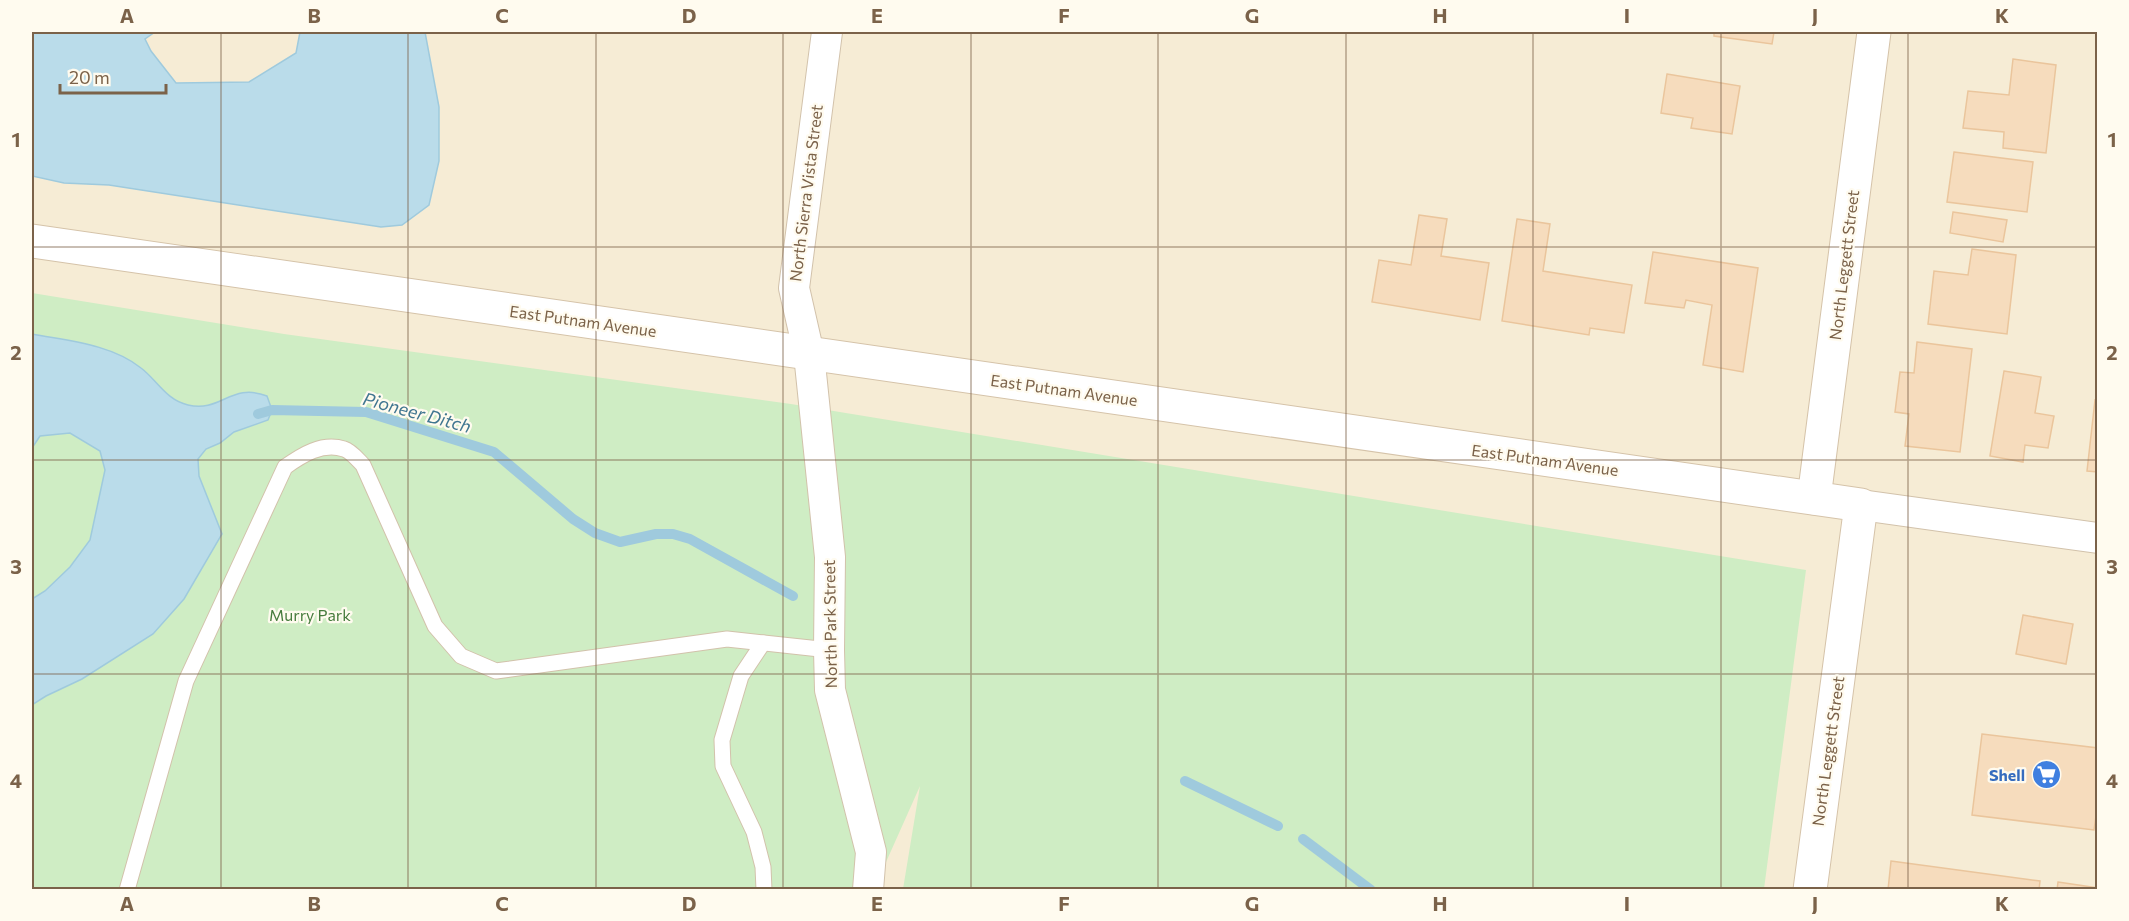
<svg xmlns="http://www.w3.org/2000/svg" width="2129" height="921" viewBox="0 0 2129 921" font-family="Commissioner,sans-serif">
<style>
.residential{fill:#f6ecd5}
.green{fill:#cfedc4}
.water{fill:#badcea;stroke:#9fcadd;stroke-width:1.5}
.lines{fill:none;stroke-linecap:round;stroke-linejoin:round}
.stream{stroke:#9fcadd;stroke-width:10}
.building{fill:#f6dcbd;stroke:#eac59c;stroke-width:1.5}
.lane-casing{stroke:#d2c2ab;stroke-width:17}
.street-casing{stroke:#d2c2ab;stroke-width:32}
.secondary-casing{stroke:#d5c3a9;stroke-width:35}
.lane{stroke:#fff;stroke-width:15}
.street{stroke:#fff;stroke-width:30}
.secondary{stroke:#fff;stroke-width:33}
.grid{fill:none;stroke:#7b6249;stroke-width:1.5;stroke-opacity:0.55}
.labels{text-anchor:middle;stroke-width:4.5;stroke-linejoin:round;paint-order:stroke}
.street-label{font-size:16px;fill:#7b6249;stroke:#fffbef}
.park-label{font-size:16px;fill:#467b3c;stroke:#fffbef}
.shop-label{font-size:16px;font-weight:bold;fill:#366cbe;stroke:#fffbef;text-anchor:end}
.water-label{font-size:18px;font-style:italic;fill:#407690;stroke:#fffbef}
.neatline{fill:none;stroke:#7b6249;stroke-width:2}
.grid-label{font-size:20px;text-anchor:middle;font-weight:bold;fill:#7b6249}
</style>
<rect width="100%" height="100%" fill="#fef9e7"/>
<!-- residential -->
<rect class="residential" x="32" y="32" width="2065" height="857"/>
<!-- green -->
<path class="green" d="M32,293L284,334L791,404L1806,570L1764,889H903L920,786L874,889H32Z"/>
<!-- water -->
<g class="water">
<path d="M32,32H155L145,39L151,51L176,83L249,82L296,53L300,32H425L439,107V161L429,205L402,225L381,227L109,185L64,183L32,176Z"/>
<path d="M32,334C68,341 111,344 141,368C157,380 166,400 188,405C221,413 231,382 267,396L272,410L268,420L234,432L220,443L206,449L198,459L199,476L222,534L184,599L153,634L82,679L46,696L32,705V599L45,591L70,567L90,540L105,470L100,451L70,433L40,436L32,448Z"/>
</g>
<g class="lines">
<!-- stream -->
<g class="stream">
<path d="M258,414L272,410L366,412L494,452L573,519L595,533L620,542L656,534H673L690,539L793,596"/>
<path d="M1185,781L1278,826"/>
<path d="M1303,839L1371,890"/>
</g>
</g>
<!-- building -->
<g class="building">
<path d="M1714,32H1774L1772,44L1714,36Z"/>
<path d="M2013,59L2056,65L2046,153L2003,148L2004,132L1963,128L1968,91L2009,95Z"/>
<path d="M1667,74L1740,86L1732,134L1691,128L1693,118L1661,113Z"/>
<path d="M1954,152L2033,162L2027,212L1947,202Z"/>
<path d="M1953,212L2007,220L2003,242L1950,233Z"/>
<path d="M1419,215L1447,219L1441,256L1489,263L1480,320L1372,302L1379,260L1411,265Z"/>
<path d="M1517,219L1550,224L1543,271L1632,285L1624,333L1590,328L1589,335L1502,321Z"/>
<path d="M1972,249L2016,255L2007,334L1928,324L1934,271L1968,275Z"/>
<path d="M1653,252L1758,268L1743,372L1703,365L1712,305L1686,300L1684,308L1645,303Z"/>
<path d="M1917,342L1972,349L1960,452L1905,446L1909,414L1895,412L1900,372L1914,373Z"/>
<path d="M2004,371L2041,377L2035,413L2054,416L2048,448L2025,445L2023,462L1990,456Z"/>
<path d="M2095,400L2098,401V472L2087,471Z"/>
<path d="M2023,615L2073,624L2066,664L2016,654Z"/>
<path d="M1982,734L2098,748V802L2094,830L1972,815Z"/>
<path d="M1891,861L2040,881L2039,890H1888Z"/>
<path d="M2058,882L2098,888V890H2057Z"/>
</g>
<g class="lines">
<defs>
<g id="lane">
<path d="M763,643L741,676L722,740L723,766L754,832L763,867L764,890"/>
<path d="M127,890L186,681L285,467C302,455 322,442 344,449C351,451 358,460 363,465L435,626L461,656L496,671L727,639L829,650"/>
</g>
<g id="street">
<path d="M827,32L794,288L809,354L830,557L829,650L830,690L871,852L868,890"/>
<path d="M1861,505L2098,538"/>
</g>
<g id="secondary">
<path d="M32,241L1861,505L1810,890"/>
<path d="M1814,498L1874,32"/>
</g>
</defs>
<!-- lane casing -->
<use href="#lane" class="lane-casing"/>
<!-- street casing -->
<use href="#street" class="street-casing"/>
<!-- secondary casing -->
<use href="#secondary" class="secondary-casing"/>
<!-- lane -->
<use href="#lane" class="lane"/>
<!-- street -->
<use href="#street" class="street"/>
<!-- secondary -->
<use href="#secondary" class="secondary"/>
</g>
<!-- grid -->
<path class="grid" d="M221,32V890M408,32V890M596,32V890M783,32V890M971,32V890M1158,32V890M1346,32V890M1533,32V890M1721,32V890M1908,32V890M32,247H2098M32,460H2098M32,674H2098"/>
<!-- icons -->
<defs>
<symbol id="supermarket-disc" viewBox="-11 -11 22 22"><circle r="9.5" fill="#3f7fe0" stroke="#fffbef"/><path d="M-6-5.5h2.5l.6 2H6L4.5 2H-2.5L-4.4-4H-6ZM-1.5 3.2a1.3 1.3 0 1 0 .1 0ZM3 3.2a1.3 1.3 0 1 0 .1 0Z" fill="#fff"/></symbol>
</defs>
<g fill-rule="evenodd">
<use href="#supermarket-disc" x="2030" y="758" width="33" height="33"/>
</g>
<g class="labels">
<!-- street labels -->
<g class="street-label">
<text transform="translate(806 193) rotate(-83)" y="6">North Sierra Vista Street</text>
<text transform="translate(1844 265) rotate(-83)" y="6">North Leggett Street</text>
<text transform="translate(583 321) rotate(8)" y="6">East Putnam Avenue</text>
<text transform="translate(1064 390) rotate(8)" y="6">East Putnam Avenue</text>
<text transform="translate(1545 460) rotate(8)" y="6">East Putnam Avenue</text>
<text transform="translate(830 624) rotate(-91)" y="6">North Park Street</text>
<text transform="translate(1828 751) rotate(-82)" y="6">North Leggett Street</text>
</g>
<!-- park labels -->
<g class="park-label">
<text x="310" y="621">Murry Park</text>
</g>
<!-- shop labels -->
<g class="shop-label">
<text x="2025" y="781">Shell</text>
</g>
<!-- water labels -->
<g class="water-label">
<text transform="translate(417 413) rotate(15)" y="6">Pioneer Ditch</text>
</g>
</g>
<!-- border -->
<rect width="2129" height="921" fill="none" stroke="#fffbef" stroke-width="66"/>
<!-- scale -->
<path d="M60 84v9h106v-9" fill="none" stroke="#7b6249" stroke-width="3"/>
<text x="69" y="84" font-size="18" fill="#7b6249" stroke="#fffbef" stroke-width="4.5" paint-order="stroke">20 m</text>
<rect x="33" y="33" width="2063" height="855" class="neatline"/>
<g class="grid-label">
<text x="127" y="23">A</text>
<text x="314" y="23">B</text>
<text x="502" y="23">C</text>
<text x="689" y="23">D</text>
<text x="877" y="23">E</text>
<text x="1064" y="23">F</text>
<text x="1252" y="23">G</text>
<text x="1440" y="23">H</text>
<text x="1627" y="23">I</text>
<text x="1815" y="23">J</text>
<text x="2002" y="23">K</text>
<text x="16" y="147">1</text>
<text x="2112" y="147">1</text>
<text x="16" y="360">2</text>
<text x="2112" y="360">2</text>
<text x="16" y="574">3</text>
<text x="2112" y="574">3</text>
<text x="16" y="788">4</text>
<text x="2112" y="788">4</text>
<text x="127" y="911">A</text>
<text x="314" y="911">B</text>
<text x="502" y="911">C</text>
<text x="689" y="911">D</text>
<text x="877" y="911">E</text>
<text x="1064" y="911">F</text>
<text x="1252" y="911">G</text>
<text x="1440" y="911">H</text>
<text x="1627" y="911">I</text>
<text x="1815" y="911">J</text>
<text x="2002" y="911">K</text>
</g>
</svg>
